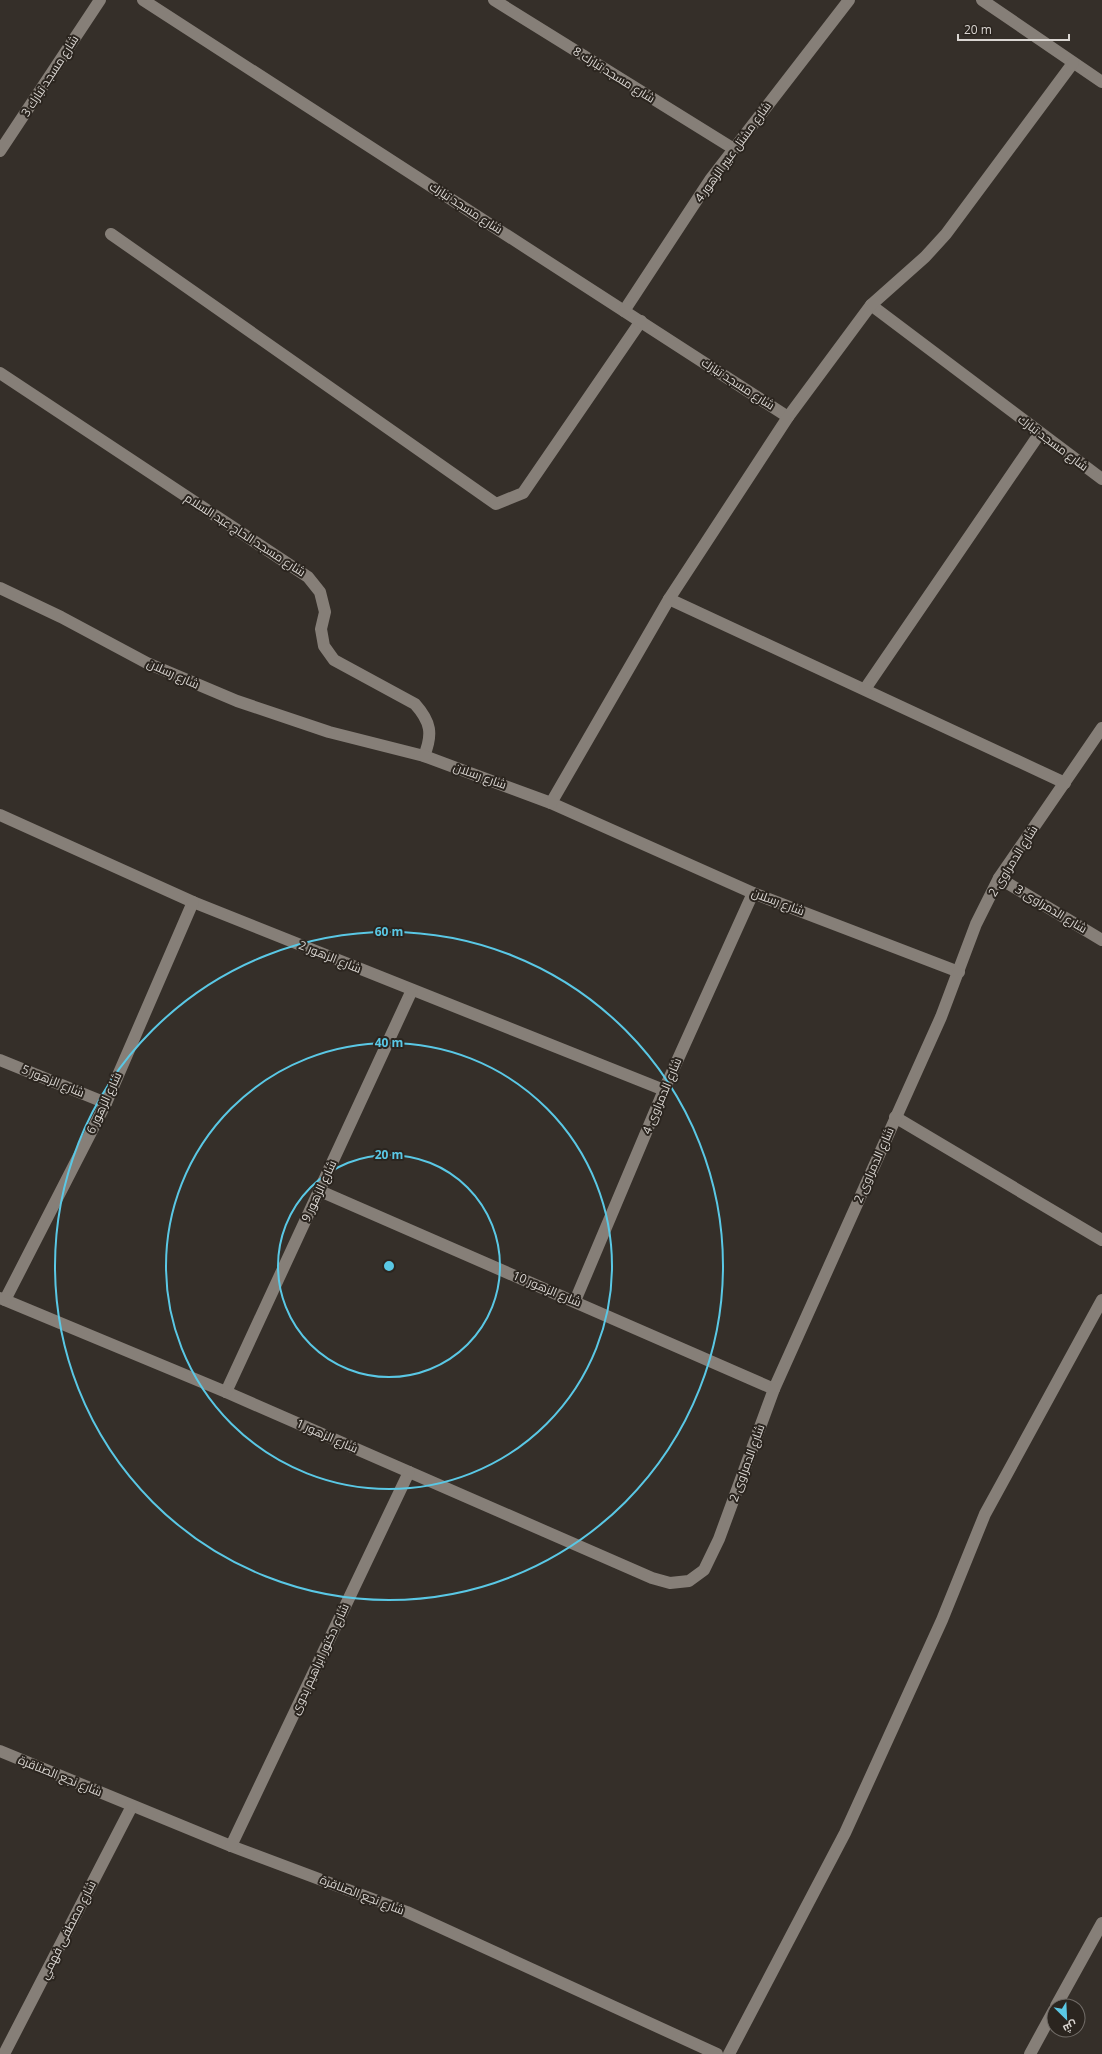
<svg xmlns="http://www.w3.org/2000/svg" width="1102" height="2054" viewBox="0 0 1102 2054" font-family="'Open Sans',Cairo,sans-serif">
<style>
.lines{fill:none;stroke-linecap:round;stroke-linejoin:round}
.lane{stroke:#867f78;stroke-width:12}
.street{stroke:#867f78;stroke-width:12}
.ring{fill:none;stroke:#5ac8e5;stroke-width:2}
.labels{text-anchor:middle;stroke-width:4;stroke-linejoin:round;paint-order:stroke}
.street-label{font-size:12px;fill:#dad6d2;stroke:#2b251f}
.centre{fill:#5ac8e5;stroke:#2b251f;stroke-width:2}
.ring-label{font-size:12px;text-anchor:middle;font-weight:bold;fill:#5ac8e5;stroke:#2b251f;stroke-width:4;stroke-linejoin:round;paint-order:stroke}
</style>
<rect width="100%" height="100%" fill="#352f29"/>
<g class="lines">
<!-- lane -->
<path class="lane" d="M111,234L496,504L523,493L641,321"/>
<!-- street -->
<g class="street">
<path d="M143,0L788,417"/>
<path d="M494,0L734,149"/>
<path d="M982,0L1102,82"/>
<path d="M0,151L100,0"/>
<path d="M871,305L1102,479"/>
<path d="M624,311L710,180L849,0"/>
<path d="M0,373L308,577L320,592L325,612L321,629L324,646L334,660L415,704C431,722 433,734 424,756"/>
<path d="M0,588L61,617L147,663L237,701L329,732L424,756L551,803L753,893L959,972"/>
<path d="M669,599L1065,783"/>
<path d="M865,689L1040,433"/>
<path d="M551,803L669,599L788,417L871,305L925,257L946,234L1073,63"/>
<path d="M0,815L193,902L664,1090"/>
<path d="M999,878L1102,940"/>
<path d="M0,1060L106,1103"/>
<path d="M895,1117L1102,1240"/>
<path d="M320,1191L774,1389"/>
<path d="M0,1298L226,1392L652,1578L670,1583L689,1581L704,1570L719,1539L774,1389L941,1017L976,924L999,878L1102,728"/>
<path d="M5,1300L106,1103L193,902"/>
<path d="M575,1301L664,1090L753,893"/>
<path d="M226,1392L412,990"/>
<path d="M0,1751L231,1846L407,1912L717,2054"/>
<path d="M231,1846L409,1472"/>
<path d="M1056,2006L1102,1923"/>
<path d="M4,2054L132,1806"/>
<path d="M729,2054L845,1833L942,1620L985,1514L1102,1300"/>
<path d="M1030,2054L1054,2010"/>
</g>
</g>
<!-- distance rings -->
<g class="ring">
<circle cx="389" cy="1266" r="111"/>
<circle cx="389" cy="1266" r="223"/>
<circle cx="389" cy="1266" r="334"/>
</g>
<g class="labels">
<!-- street labels -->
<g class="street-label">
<text transform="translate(614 75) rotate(32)" y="4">شارع مسجد تبارك 8</text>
<text transform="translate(50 76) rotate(-57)" y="4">شارع مسجد تبارك 3</text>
<text transform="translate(733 152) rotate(-54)" y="4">شارع مشتل عبير الزهور 4</text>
<text transform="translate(466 208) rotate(33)" y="4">شارع مسجد تبارك</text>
<text transform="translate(738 384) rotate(33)" y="4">شارع مسجد تبارك</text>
<text transform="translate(1053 443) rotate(37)" y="4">شارع مسجد تبارك</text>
<text transform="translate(245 535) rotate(33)" y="4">شارع مسجد الحاج عبد السلام</text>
<text transform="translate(173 674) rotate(24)" y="4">شارع رسلان</text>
<text transform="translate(480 776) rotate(20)" y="4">شارع رسلان</text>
<text transform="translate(1013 861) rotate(-58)" y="4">شارع الدمراوى 2</text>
<text transform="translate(778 902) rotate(21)" y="4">شارع رسلان</text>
<text transform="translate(1051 909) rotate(31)" y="4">شارع الدمراوى 3</text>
<text transform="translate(330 957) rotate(22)" y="4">شارع الزهور 2</text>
<text transform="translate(53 1081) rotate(22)" y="4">شارع الزهور 5</text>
<text transform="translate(662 1096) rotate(-67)" y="4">شارع الدمراوى 4</text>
<text transform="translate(104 1103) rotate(-65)" y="4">شارع الزهور 6</text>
<text transform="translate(874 1165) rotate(-66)" y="4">شارع الدمراوى 2</text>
<text transform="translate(319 1191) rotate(-65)" y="4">شارع الزهور 9</text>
<text transform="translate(547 1289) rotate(23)" y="4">شارع الزهور 10</text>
<text transform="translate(327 1436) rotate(24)" y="4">شارع الزهور 1</text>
<text transform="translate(747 1463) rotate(-70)" y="4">شارع الدمراوى 2</text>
<text transform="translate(320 1659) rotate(-65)" y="4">شارع دكتور ابراهيم بدوى</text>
<text transform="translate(60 1776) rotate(22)" y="4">شارع نجع الصناقرة</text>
<text transform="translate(362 1895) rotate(21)" y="4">شارع نجع الصناقرة</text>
<text transform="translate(68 1930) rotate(-63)" y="4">شارع مصطفى فهمي</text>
</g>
</g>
<circle cx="389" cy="1266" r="6" class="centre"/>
<g class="ring-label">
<text x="389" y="936">60 m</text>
<text x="389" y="1047">40 m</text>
<text x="389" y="1159">20 m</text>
</g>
<!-- north arrow -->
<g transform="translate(1066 2018) rotate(156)"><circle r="19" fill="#2b251f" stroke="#716c67"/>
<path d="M0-3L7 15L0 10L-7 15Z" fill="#5ac8e5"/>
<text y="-6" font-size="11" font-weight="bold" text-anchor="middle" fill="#dad6d2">ش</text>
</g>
<!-- scale -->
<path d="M958 34v6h111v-6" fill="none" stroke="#dad6d2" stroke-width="2"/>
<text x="964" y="34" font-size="12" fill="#dad6d2" stroke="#2b251f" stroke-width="3" paint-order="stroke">20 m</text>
</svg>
